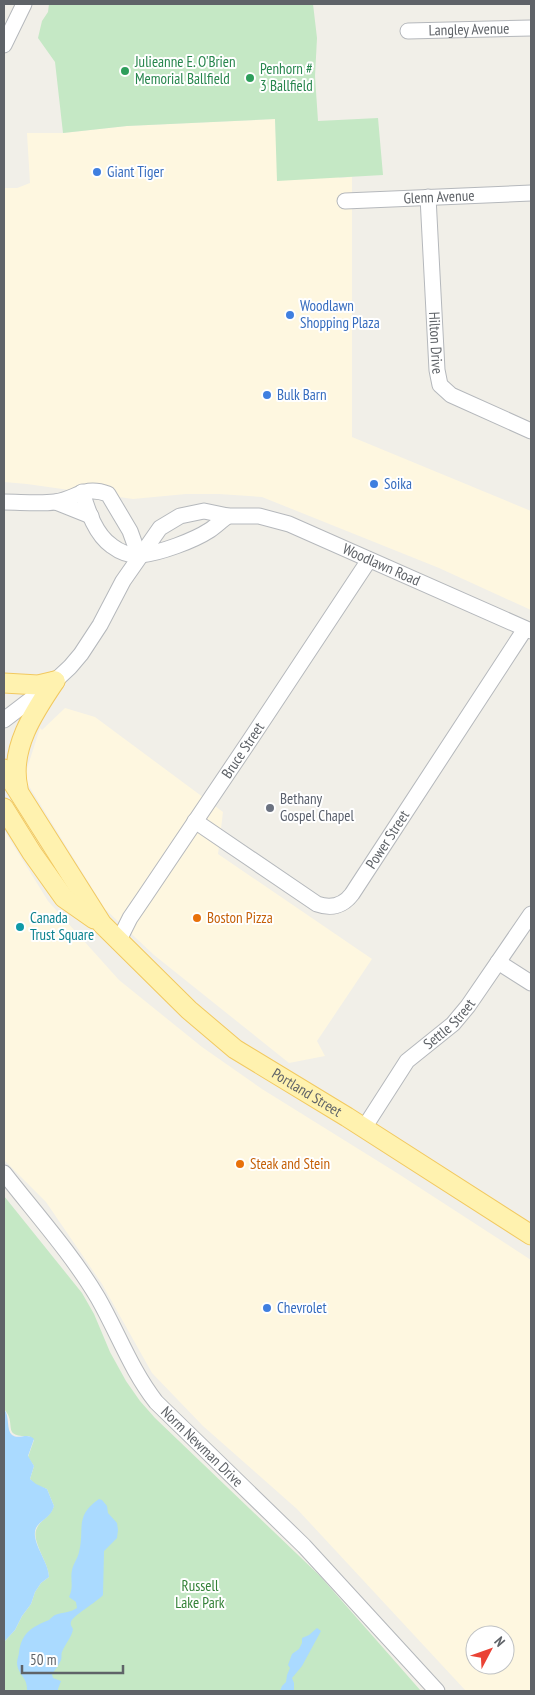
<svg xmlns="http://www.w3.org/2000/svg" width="535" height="1695" viewBox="0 0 535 1695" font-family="'PT Sans Narrow',sans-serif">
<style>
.commercial{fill:#fef7e0;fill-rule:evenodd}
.green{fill:#c5e8c5}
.water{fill:#aadaff}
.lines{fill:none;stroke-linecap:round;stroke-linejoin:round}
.minor-casing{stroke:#b5b8bc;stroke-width:17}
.major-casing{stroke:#f2c960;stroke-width:21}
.minor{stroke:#fff;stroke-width:15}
.major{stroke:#fff2af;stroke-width:19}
.leisure-dot{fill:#2e9e5b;stroke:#fff;stroke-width:2}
.shop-dot{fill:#3f7fe0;stroke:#fff;stroke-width:2}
.worship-dot{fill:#6b7280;stroke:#fff;stroke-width:2}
.food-dot{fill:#e8710a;stroke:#fff;stroke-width:2}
.culture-dot{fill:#0f9aa8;stroke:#fff;stroke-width:2}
.labels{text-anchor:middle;stroke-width:4;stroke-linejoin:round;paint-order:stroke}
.street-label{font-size:15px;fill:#5f6368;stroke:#fff}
.leisure-label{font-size:15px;fill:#27864d;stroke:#fff;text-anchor:start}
.shop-label{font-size:15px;fill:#366cbe;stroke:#fff;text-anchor:start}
.worship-label{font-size:15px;fill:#5b616d;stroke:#fff;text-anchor:start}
.culture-label{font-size:15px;fill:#0d838f;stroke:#fff;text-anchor:start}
.food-label{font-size:15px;fill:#c56008;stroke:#fff;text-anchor:start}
.park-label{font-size:15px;fill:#348238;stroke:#fff}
</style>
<rect width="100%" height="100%" fill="#f1efe8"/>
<!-- commercial -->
<g class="commercial">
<path d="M275,119L276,137L340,178L352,177V437L531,511V610L439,568L262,497L219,494H186L133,499L27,484L4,482V188H17L30,183L27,133H63L127,126Z"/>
<path d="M65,708L95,717L223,812L218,854L372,959L317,1041L325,1056L289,1063L154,955L105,909L24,778L40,728L42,730Z"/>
<path d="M4,830L48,901L119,980L202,1047L262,1089L397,1173L531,1260V1691H466L297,1509L203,1426L152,1373L102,1284L46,1202L4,1160ZM475,1635H505V1665H475Z"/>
</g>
<!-- green -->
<g class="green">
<path d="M49,4H313L317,38L315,76L318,121L378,118L383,175L277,181L275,119L127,126L63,133L55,62L38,38L42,21L48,12Z"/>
<path d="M4,1196L82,1293L94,1314L110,1352L126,1381L140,1401L155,1418L320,1576L421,1691H4V1642L15,1630L22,1616L31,1604L35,1592L41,1583L49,1577C49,1563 30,1540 37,1528C41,1519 50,1518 54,1506L47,1489L36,1485L30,1479L34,1466L28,1457L34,1440L29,1436C0,1437 18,1424 4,1409Z"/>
</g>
<!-- water -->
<g class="water">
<path d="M4,1409C10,1416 6,1430 12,1435C19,1440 27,1432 34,1439L28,1456L34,1466L30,1479L36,1484L47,1489L54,1506C51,1518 41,1519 36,1528C30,1541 49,1562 49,1577L41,1583L35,1592L31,1604L22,1616L15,1630L4,1642Z"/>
<path d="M99,1499L102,1500L107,1506L108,1513L117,1523L118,1530L117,1538L104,1551L103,1595C97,1602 72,1616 71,1622C70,1625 72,1627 73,1629C72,1637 65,1644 62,1652C61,1654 62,1657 61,1660C59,1665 55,1670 52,1674L53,1678L61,1681L58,1689V1691H27C28,1677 18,1676 17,1663C17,1659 19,1655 19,1652C22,1632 32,1627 49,1620C51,1618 53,1616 55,1615C63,1612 70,1613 77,1608L76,1602L69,1597C74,1587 70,1579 72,1570C73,1564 78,1558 79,1552C85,1529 74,1516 99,1499Z"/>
<path d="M317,1628L321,1631L302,1666L292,1678L294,1683V1691H280L282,1686L286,1682L287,1675L290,1668L288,1665L292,1654L299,1649L302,1643V1638L309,1635Z"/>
</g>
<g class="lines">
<defs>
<g id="minor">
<path id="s1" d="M408,31L531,28"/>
<path d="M4,45L24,4"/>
<path id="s2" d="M428,197L437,370L440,385L451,395L531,431"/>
<path id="s3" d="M345,201L531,193"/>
<path d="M82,492C88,511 95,534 112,546C120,552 131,556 141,555C160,553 193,541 210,530C216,526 222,520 228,516"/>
<path d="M4,502C20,502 39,504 55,502C77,499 83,485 108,494L130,531L139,556"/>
<path d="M56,502L91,516"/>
<path id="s4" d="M4,720L55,681L70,667L81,654L100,625L123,581L160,528L180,516L204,511L228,516H259L289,524L531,631"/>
<path id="s5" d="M195,821L317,904C331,909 343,906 352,894L525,629"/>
<path id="s6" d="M118,942L130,918L145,896L250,740L369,560"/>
<path d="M498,962L531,983"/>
<path id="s7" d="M364,1128L407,1061L453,1024L468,1006L531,914"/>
<path id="s8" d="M4,1173C36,1214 72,1254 98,1298C118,1333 131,1370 156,1402L304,1546L437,1691"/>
</g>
<g id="major">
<path d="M4,683L38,685L55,681"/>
<path id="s9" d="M4,769L102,924L189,1010L235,1049L347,1117L531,1235"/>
<path d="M18,788C9,749 34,712 55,681"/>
<path d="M4,808L32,853L64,898L94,919"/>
</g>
</defs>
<!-- minor casing -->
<use href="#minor" class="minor-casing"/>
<!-- major casing -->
<use href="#major" class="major-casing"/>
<!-- minor -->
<use href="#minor" class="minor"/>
<!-- major -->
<use href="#major" class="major"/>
</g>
<!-- markers -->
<g class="leisure-dot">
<circle cx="125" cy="71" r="5"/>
<circle cx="250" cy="78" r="5"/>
</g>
<g class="shop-dot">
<circle cx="97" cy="172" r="5"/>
<circle cx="290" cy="315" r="5"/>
<circle cx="267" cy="395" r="5"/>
<circle cx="374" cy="484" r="5"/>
<circle cx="267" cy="1308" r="5"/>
</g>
<circle class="worship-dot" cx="270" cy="808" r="5"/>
<g class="food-dot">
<circle cx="197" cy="918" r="5"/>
<circle cx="240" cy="1164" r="5"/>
</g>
<circle class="culture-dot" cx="20" cy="927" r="5"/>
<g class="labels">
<!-- street labels -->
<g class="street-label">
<text dy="5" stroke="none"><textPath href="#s1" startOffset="61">Langley Avenue</textPath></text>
<text dy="5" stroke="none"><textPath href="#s3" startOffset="94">Glenn Avenue</textPath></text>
<text dy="5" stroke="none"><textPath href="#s2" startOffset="146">Hilton Drive</textPath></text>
<text dy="5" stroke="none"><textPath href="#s4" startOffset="486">Woodlawn Road</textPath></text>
<text dy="5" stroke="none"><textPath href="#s6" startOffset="229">Bruce Street</textPath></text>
<text dy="5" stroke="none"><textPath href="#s5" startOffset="252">Power Street</textPath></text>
<text dy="5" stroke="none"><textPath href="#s7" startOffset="136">Settle Street</textPath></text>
<text dy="5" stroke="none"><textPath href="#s9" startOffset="450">Portland Street</textPath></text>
<text dy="5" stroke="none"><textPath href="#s8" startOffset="340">Norm Newman Drive</textPath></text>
</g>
<!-- leisure labels -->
<g class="leisure-label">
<text x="135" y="67">Julieanne E. O'Brien<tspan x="135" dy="17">Memorial Ballfield</tspan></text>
<text x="260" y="74">Penhorn #<tspan x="260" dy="17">3 Ballfield</tspan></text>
</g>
<!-- shop labels -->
<g class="shop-label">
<text x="107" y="177">Giant Tiger</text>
<text x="300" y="311">Woodlawn<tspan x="300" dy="17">Shopping Plaza</tspan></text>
<text x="277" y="400">Bulk Barn</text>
<text x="384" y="489">Soika</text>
<text x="277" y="1313">Chevrolet</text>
</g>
<!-- worship labels -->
<g class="worship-label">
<text x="280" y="804">Bethany<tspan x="280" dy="17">Gospel Chapel</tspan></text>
</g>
<!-- culture labels -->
<g class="culture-label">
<text x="30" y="923">Canada<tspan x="30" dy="17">Trust Square</tspan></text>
</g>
<!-- food labels -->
<g class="food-label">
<text x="207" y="923">Boston Pizza</text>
<text x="250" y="1169">Steak and Stein</text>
</g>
<!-- park labels -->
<g class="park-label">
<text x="200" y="1591">Russell<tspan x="200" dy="17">Lake Park</tspan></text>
</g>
</g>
<!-- border -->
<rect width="535" height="1695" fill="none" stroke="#5f6368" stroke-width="10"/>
<!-- north arrow -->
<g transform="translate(490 1650) rotate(49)"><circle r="24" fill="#ffffff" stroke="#bfc1c3"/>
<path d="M0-4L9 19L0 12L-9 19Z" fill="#ea4335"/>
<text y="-8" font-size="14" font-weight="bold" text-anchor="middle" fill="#5f6368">N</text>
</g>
<!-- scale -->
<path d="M22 1665v8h101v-8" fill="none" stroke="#5f6368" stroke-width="2.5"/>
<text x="30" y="1665" font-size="15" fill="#5f6368" stroke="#ffffff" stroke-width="4" paint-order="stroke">50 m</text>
</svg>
